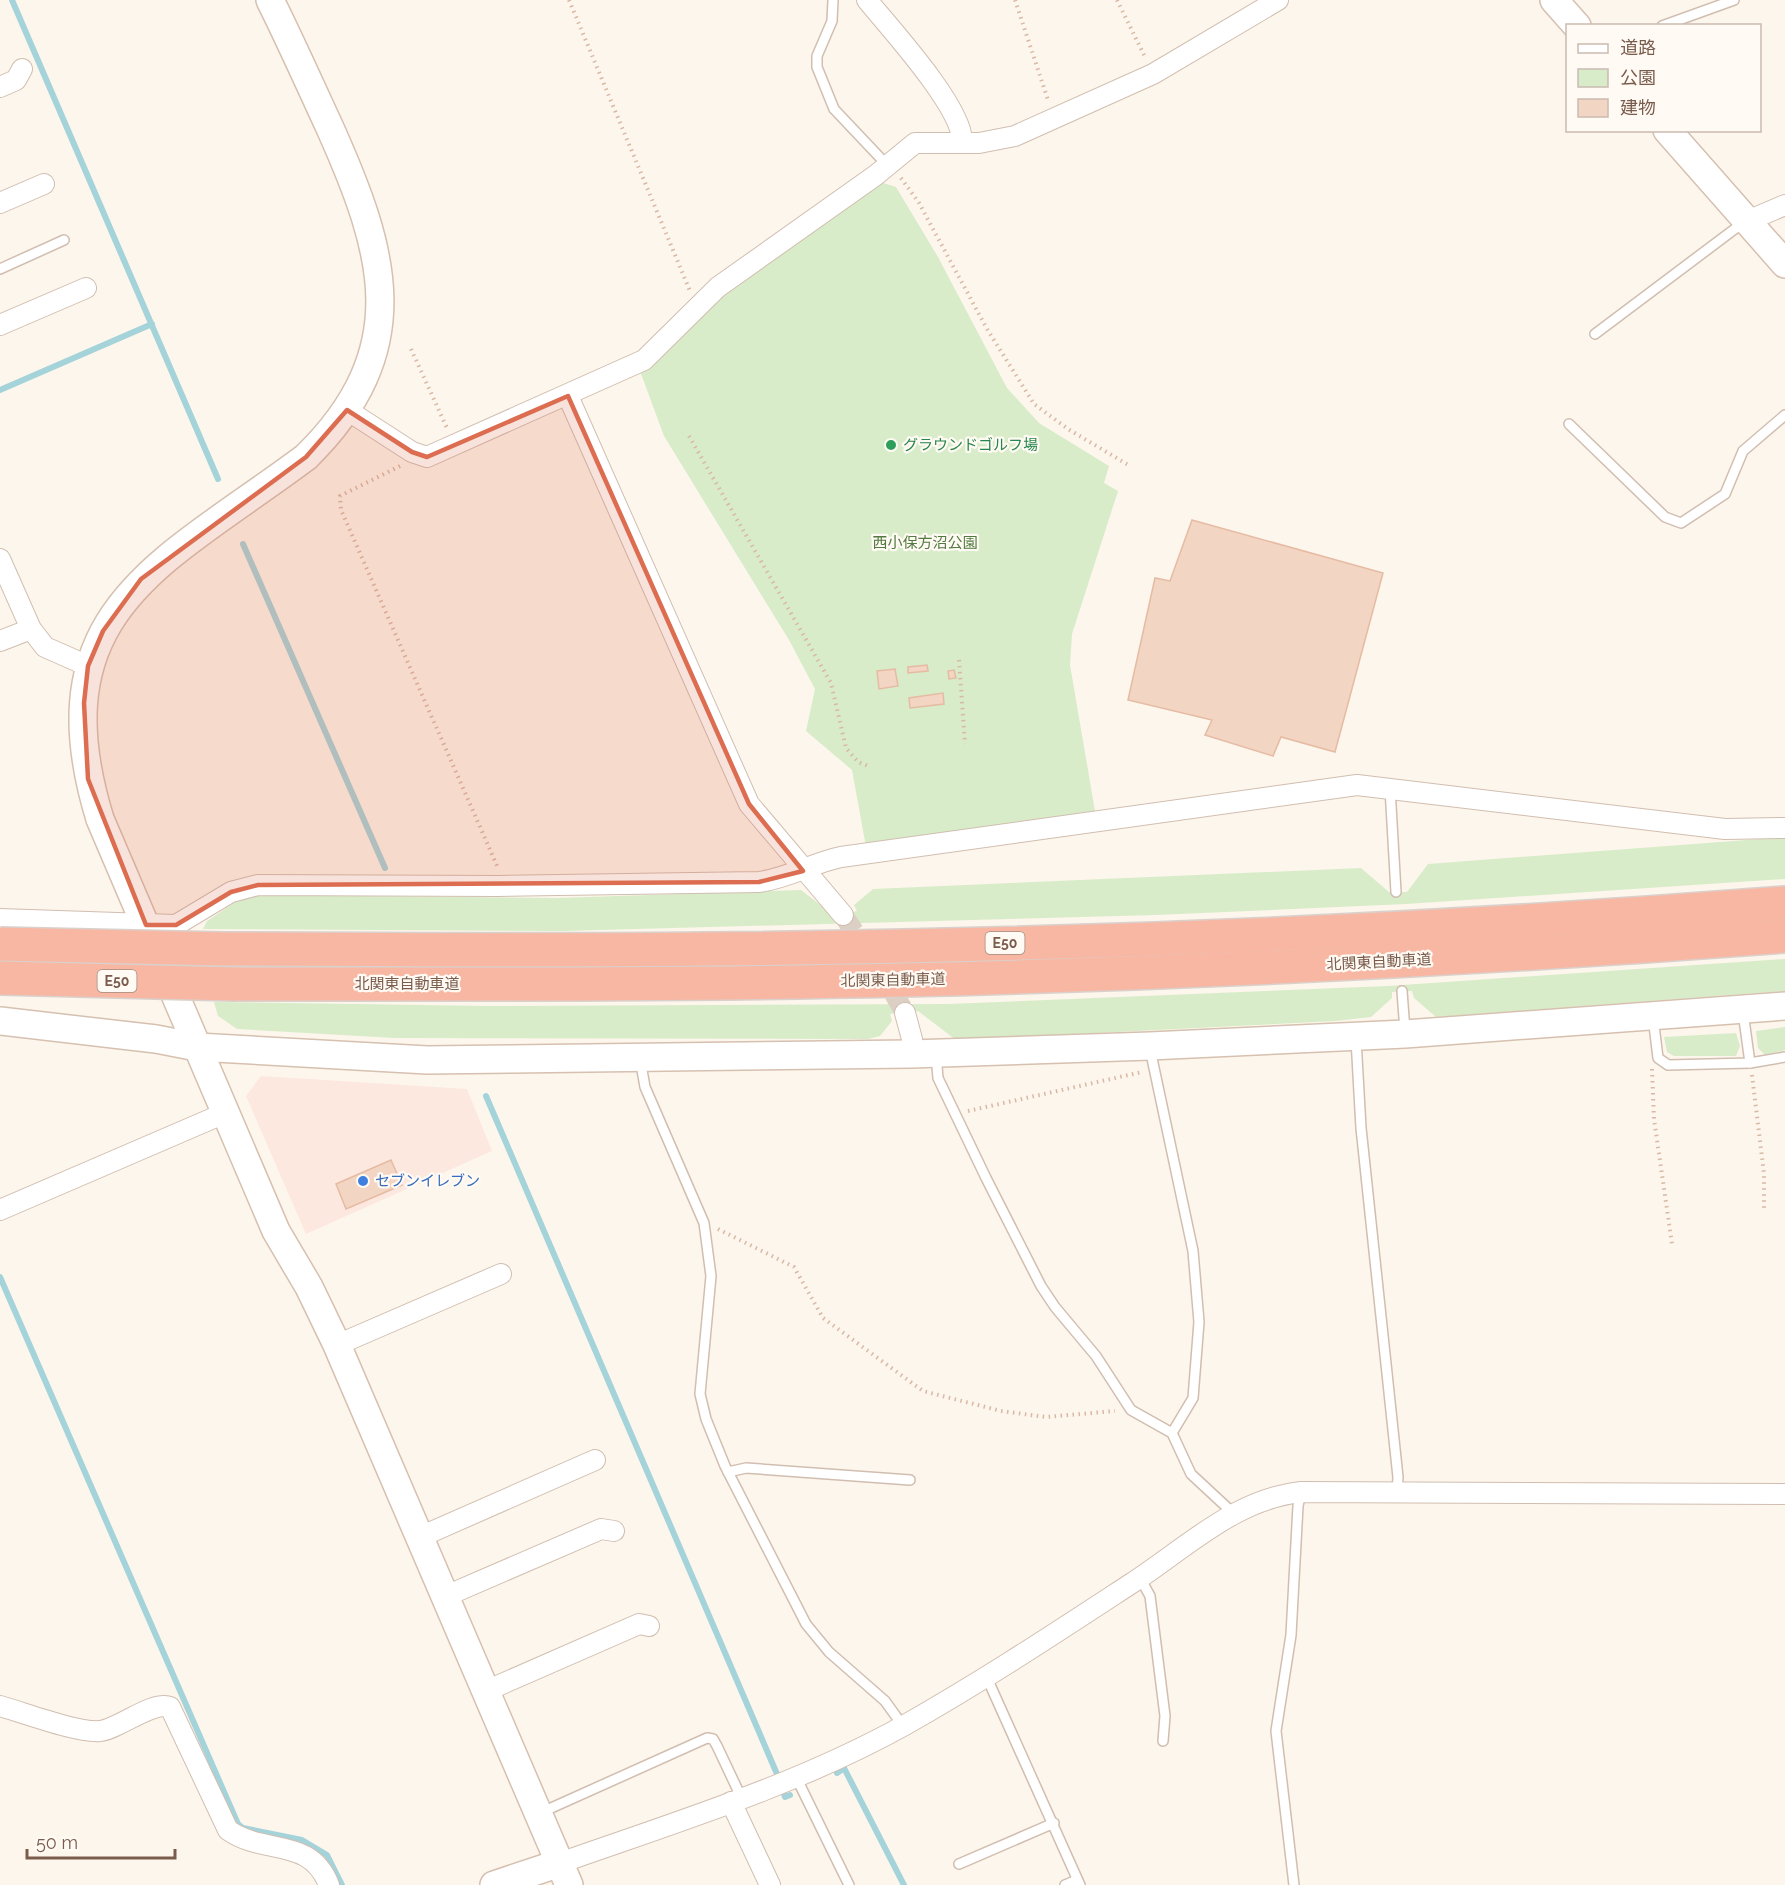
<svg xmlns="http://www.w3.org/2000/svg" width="1785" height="1885" viewBox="0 0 1785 1885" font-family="Raleway,'Noto Sans JP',sans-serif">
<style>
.commercial{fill:#fde8e0}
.green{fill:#d8ecc9}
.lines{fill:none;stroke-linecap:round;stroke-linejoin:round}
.stream{stroke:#a5d3da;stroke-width:6}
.building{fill:#f3d5c3;stroke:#e6bba3;stroke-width:1.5}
.street-tunnel{stroke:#dcd0c4;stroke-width:20;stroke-dasharray:20 10;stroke-linecap:butt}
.lane-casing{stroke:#d1beb0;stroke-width:12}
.street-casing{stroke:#d1beb0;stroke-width:22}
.secondary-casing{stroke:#d6c0b0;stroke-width:30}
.highway-casing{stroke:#dad1cd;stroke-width:36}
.path{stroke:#d9b8a5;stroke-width:4;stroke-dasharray:1.5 4.5;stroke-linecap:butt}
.lane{stroke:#fff;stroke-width:9}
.street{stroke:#fff;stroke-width:20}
.secondary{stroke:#fff;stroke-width:27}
.highway{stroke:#f7b7a3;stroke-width:33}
.highway-bridge-casing{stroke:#dad1cd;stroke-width:36;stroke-linecap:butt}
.highway-bridge{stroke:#f7b7a3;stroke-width:33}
.marked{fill:#dc6d51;fill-opacity:0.2;stroke:#dc6d51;stroke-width:4.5;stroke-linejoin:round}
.leisure-dot{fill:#2e9e5b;stroke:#fffaf3;stroke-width:2}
.shop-dot{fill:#3f7fe0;stroke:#fffaf3;stroke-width:2}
.labels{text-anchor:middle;stroke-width:4.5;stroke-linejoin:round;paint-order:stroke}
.shield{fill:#fffaf3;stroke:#a28b7f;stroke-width:1.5}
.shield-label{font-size:14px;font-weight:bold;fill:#7a5c4d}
.leisure-label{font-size:15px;fill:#27864d;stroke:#fffaf3;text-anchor:start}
.park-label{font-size:15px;fill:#537a41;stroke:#fffaf3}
.street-label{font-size:15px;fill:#7a5c4d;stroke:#fffaf3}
.shop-label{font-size:15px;fill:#366cbe;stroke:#fffaf3;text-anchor:start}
</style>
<rect width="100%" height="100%" fill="#fdf6ec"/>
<!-- commercial -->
<path class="commercial" d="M261,1076L467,1089L492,1151L306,1234L246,1096Z"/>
<!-- green -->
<g class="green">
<path d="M880,182L896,187L938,257L1007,388L1039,423L1109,466L1104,483L1118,491L1072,634L1070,665L1095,811L866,847L852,770L806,731L815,689L789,640L664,436L640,371L705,309Z"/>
<path d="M1785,837V879L1406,904L1156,915L563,931L203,929L207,921L243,897L267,895L556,898L801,890L827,910L831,917L857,911L854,905L873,889L1361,868L1389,892H1407L1428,864Z"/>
<path d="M1785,959V991L1436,1017L1414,998L1412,991L1392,992V998L1371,1017L1336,1021L956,1040L918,1011L890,1014L892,1021L880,1036L868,1039L394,1038L237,1029L218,1016L214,1002L485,1006L948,1004L1388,986Z"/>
<path d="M1785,1027V1050L1765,1055L1758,1048L1756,1031Z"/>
<path d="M1736,1033L1740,1046L1736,1056H1674L1667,1052L1664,1037Z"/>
</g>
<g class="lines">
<!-- stream -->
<g class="stream">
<path d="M12,0L218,479"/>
<path d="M0,390L152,324"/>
<path d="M243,544L385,868"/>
<path d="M486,1096L777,1774"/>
<path d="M0,1277L238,1824L243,1828L302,1840L327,1855L342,1885"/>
<path d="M837,1773L844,1768L904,1885"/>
<path d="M784,1794L785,1797L790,1795"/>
</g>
</g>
<!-- building -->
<g class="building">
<path d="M1192,520L1383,573L1335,752L1281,737L1273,756L1205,735L1212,720L1128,700L1155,578L1170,581Z"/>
<path d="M927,665L928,671L908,673V667Z"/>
<path d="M895,669L898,686L879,689L877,671Z"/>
<path d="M954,670L956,678L949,679L948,671Z"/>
<path d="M943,693L944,704L910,708L909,698Z"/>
<path d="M391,1160L402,1185L346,1209L336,1184Z"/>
</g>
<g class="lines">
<!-- street-tunnel -->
<path class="street-tunnel" d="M843,915L881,971L905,1013"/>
<defs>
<g id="lane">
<path d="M833,0L832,21L817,56V67L834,109L887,165"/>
<path d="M1662,26L1734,0"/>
<path d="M0,269L64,240"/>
<path d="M1595,334L1744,222"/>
<path d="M1569,424L1665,517L1681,523L1725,494L1743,451L1785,415"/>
<path d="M1390,788L1396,892"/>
<path d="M1402,991L1405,1031"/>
<path d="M1743,1012L1750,1063"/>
<path d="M1653,1017L1658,1058L1668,1065L1750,1063L1785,1057"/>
<path d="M1356,1039L1361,1128L1398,1477L1397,1493"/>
<path d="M1150,1049L1193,1251L1199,1322L1193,1398L1172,1433"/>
<path d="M936,1055L938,1078L986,1178L1041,1286L1055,1307L1096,1356L1131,1410L1172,1433L1191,1474L1233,1513"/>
<path d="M640,1059L645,1087L704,1223L711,1276L700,1394L706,1419L725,1466L806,1624L829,1652L885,1701L903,1726"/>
<path d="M728,1472L746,1468L910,1480"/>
<path d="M1140,1578L1150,1596L1165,1716L1163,1741"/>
<path d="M987,1678L1080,1885"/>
<path d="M796,1777L849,1885"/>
<path d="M540,1813L707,1738L713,1739L717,1746L742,1799"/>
<path d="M959,1864L1054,1823"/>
<path d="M1065,1885L1077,1880"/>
<path d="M1294,1885L1276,1731L1291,1635L1298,1506L1301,1492"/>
</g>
<g id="street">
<path d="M867,0C890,28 964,109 962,142"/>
<path d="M0,87L16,80L22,69"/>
<path d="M0,203L44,184"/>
<path d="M1745,222L1785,205"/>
<path d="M0,325L86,288"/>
<path d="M568,396L749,804L843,915"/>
<path d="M347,410L412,452L427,457L644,360L718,287L876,175L915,143H979L1015,136L1153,74L1278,0"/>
<path d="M0,559L31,629L45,647L88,666"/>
<path d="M0,641L31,629"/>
<path d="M0,919L176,925L231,892L258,885L498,886L759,882C789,878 812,863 841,857L1357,785L1725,829L1785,828"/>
<path d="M905,1013L912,1039L911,1054"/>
<path d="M0,1210L225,1113"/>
<path d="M337,1345L501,1274"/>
<path d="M420,1537L595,1460"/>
<path d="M446,1596L601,1529L614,1531"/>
<path d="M486,1691L639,1624L649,1626"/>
<path d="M0,1706C25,1713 77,1733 100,1731C119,1729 153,1700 170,1707L228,1830C265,1856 310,1836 329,1885"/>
<path d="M731,1802L770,1885"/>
<path d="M560,1863C676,1822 797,1785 905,1725C983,1681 1057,1632 1132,1583C1186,1548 1235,1499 1301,1492L1785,1494"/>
</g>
<g id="secondary">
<path d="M270,0C291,42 310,85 330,128C386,253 415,350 306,457C163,564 36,610 100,819L276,1231L309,1287L337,1345L569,1885"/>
<path d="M1554,0L1577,26"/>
<path d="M1667,130L1785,264"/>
<path d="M0,1021L156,1039L197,1047L427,1060L511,1059L911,1054L1150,1046L1405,1034L1785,1006"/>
<path d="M494,1885L560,1863"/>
</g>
<g id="highway">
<path d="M224,949C383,949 543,951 703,949C1063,946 1425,931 1785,903"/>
<path d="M233,984C457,984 681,985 904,980C1198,973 1492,958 1785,936"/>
</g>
</defs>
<!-- lane casing -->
<use href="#lane" class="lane-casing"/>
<!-- street casing -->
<use href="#street" class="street-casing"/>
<!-- secondary casing -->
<use href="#secondary" class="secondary-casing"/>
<!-- highway casing -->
<use href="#highway" class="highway-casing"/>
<!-- path -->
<g class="path">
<path d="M569,0L690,291"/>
<path d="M1015,0L1048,100"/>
<path d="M1117,0L1146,59"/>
<path d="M901,178L919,203L987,329L1034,404L1068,429L1130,466"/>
<path d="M411,349L447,428"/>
<path d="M689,436L831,683L846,748L858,762L868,766"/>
<path d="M400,466L340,496L341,510L498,868"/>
<path d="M959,660L965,744"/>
<path d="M1652,1069L1654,1119L1672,1244"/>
<path d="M1752,1075L1764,1174V1209"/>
<path d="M968,1111L1142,1072"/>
<path d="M718,1229L794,1267L823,1318L923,1391L1001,1411L1046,1417L1115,1411"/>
</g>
<!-- lane -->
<use href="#lane" class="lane"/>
<!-- street -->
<use href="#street" class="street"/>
<!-- secondary -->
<use href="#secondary" class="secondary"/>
<!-- highway -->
<use href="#highway" class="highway"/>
<defs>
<g id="highway-bridge">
<path d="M0,944L224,949"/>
<path d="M0,978L233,984"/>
</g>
</defs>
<!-- highway-bridge casing -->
<use href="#highway-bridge" class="highway-bridge-casing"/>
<!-- highway-bridge -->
<use href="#highway-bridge" class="highway-bridge"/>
</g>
<!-- marked area -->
<path class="marked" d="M568,396L749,804L803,871L759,882L258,885L231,892L176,925H146L88,779L84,703L88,666L103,631L141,579L306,457L347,410L412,452L427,457Z"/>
<!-- markers -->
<circle class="leisure-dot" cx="891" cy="445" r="6"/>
<circle class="shop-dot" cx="363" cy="1181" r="6"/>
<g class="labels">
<!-- shield labels -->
<g class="shield">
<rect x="985.5" y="932" width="39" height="22" rx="4.5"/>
<rect x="97.5" y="970" width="39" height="22" rx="4.5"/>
</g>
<g class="shield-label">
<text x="1005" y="948">E50</text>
<text x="117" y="986">E50</text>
</g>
<!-- leisure labels -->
<g class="leisure-label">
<text x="903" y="450">グラウンドゴルフ場</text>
</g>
<!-- park labels -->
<g class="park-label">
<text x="925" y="548">西小保方沼公園</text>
</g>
<!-- street labels -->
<g class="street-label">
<text transform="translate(1379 962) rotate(-3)" y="5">北関東自動車道</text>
<text transform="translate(893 980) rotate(-1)" y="5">北関東自動車道</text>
<text x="407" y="989">北関東自動車道</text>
</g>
<!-- shop labels -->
<g class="shop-label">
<text x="375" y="1186">セブンイレブン</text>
</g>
</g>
<!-- legend -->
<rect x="1566" y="24" width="195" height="108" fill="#fffaf3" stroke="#cabbb1" stroke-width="1.5"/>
<rect x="1578" y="44" width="30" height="9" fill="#ffffff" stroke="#cabbb1" stroke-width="1.5"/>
<text x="1620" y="54" font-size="18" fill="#7a5c4d">道路</text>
<rect x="1578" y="69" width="30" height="18" fill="#d8ecc9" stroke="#cabbb1" stroke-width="1.5"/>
<text x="1620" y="84" font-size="18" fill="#7a5c4d">公園</text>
<rect x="1578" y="99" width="30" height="18" fill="#f3d5c3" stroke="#cabbb1" stroke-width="1.5"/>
<text x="1620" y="114" font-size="18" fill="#7a5c4d">建物</text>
<!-- scale -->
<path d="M27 1849v9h148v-9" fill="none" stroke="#7a5c4d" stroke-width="3"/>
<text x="36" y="1849" font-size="18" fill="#7a5c4d" stroke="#fffaf3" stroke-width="4.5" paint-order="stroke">50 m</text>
</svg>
